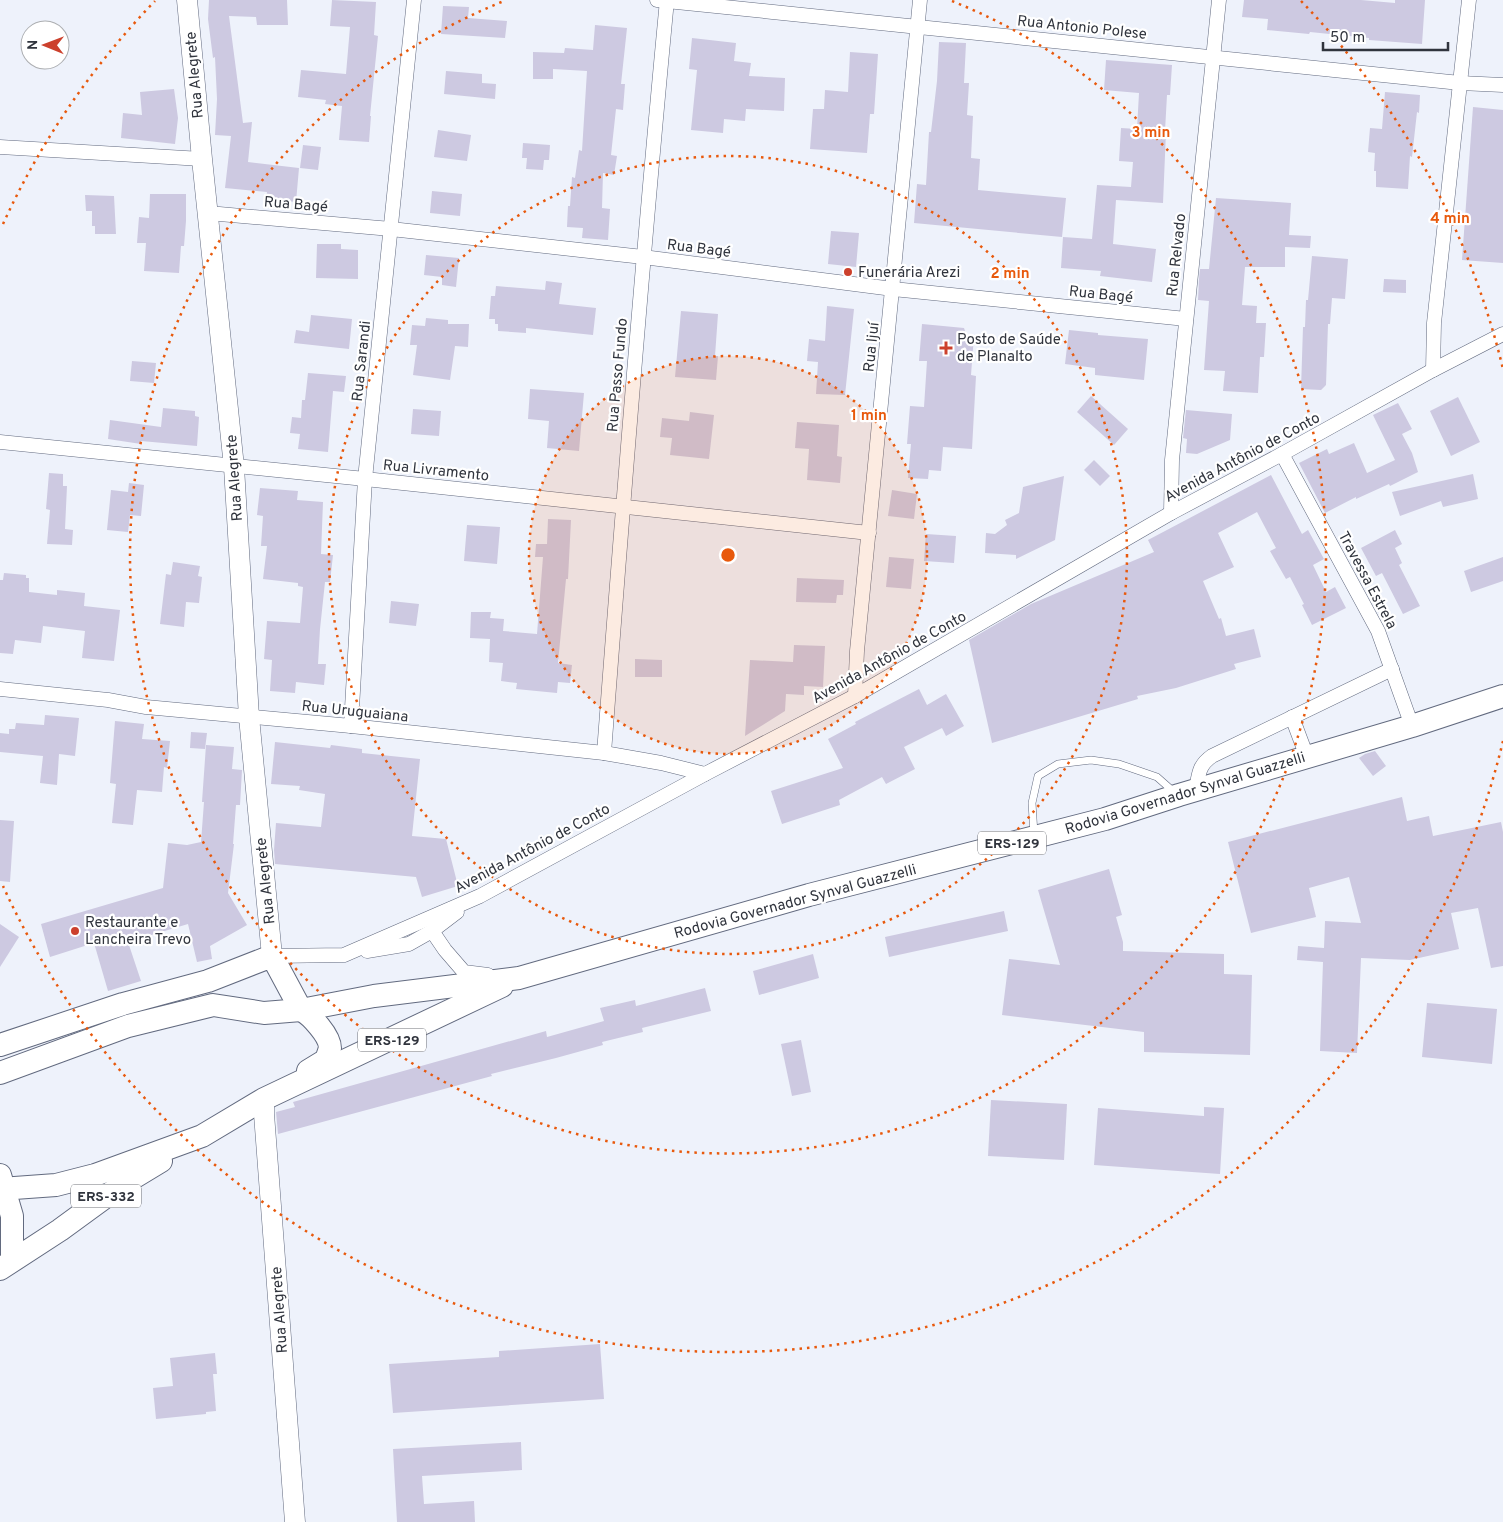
<svg xmlns="http://www.w3.org/2000/svg" width="1503" height="1522" viewBox="0 0 1503 1522" font-family="Overpass,sans-serif">
<style>
.building{fill:#cdc9e1}
.lines{fill:none;stroke-linecap:round;stroke-linejoin:round}
.lane-casing{stroke:#626a7f;stroke-width:8}
.street-casing{stroke:#626a7f;stroke-width:15}
.secondary-casing{stroke:#626a7f;stroke-width:21}
.primary-casing{stroke:#626a7f;stroke-width:24}
.lane{stroke:#fff;stroke-width:7}
.street{stroke:#fff;stroke-width:14}
.secondary{stroke:#fff;stroke-width:20}
.primary{stroke:#fff;stroke-width:22}
.ring{fill:none;stroke:#e8590c;stroke-width:2.5;stroke-dasharray:2.5 5}
.poi-dot{fill:#cc402c;stroke:#fff;stroke-width:2}
.labels{text-anchor:middle;stroke-width:4.5;stroke-linejoin:round;paint-order:stroke}
.shield{fill:#fff;stroke:#6e7177;stroke-width:1}
.shield-label{font-size:14px;font-weight:bold;fill:#30343d}
.street-label{font-size:15px;fill:#30343d;stroke:#fff}
.poi-label{font-size:15px;fill:#30343d;stroke:#fff;text-anchor:start}
.centre{fill:#e8590c;stroke:#fff;stroke-width:2.5}
.ring-label{font-size:15px;text-anchor:middle;font-weight:bold;fill:#e8590c;stroke:#fff;stroke-width:4.5;stroke-linejoin:round;paint-order:stroke}
</style>
<rect width="100%" height="100%" fill="#eef2fb"/>
<!-- building -->
<g class="building">
<path d="M209,0H287L288,25H257L256,17L229,16L243,123L252,122L248,162L299,168L296,202L266,199L267,192L225,188L231,136L215,135L217,99L215,57L213,58L208,19Z"/>
<path d="M332,0L376,2L374,35L378,36L370,116H371L369,142L339,140L342,106L325,104L326,100L298,97L301,70L346,74L350,27L330,26Z"/>
<path d="M1244,0H1361L1395,3V0H1425L1422,44L1369,40V38L1310,32L1309,34L1267,30L1268,19L1242,17Z"/>
<path d="M443,6L469,7L468,18L507,21L505,38L441,34Z"/>
<path d="M595,25L627,28L621,84H625L623,110L616,109L611,155L617,156L614,175L603,173L602,208L610,209L608,240L582,238L583,228L567,227L568,206H570L572,177L575,178L579,150L582,151L587,71L553,69V79H533V52L564,53L565,48L593,50Z"/>
<path d="M692,38L736,43L734,61L751,63L749,76L785,78L784,111L746,109L745,121L724,119L723,133L691,130L697,70L689,69Z"/>
<path d="M939,42L966,43L964,83H969L967,115L973,116L971,158L980,159L978,190L1066,198L1062,237L914,223L917,184L926,185L929,132H931L937,81Z"/>
<path d="M850,52L878,54L874,114H870L867,153L810,149L813,109H824L825,90L848,92Z"/>
<path d="M1106,60L1172,65L1170,95H1167L1165,131H1166L1163,203L1116,200L1113,244L1156,249L1152,282L1100,276L1101,271L1061,268L1063,237L1092,239L1097,185L1131,187L1133,162L1119,161L1121,128L1137,129L1139,93L1104,90Z"/>
<path d="M446,71L482,74V83L496,84L495,99L444,94Z"/>
<path d="M174,89L178,118L175,144L121,138L123,113L142,115L140,92Z"/>
<path d="M1385,92L1420,95L1419,113L1417,112L1412,157L1410,156L1408,189L1376,187V171H1374L1375,153L1368,152L1370,128L1382,129Z"/>
<path d="M1473,107L1503,110V263L1462,260Z"/>
<path d="M438,130L471,135L467,161L434,157Z"/>
<path d="M523,143L550,145L549,160H544L543,170L526,169L527,158H522Z"/>
<path d="M303,145L321,147L318,170L300,168Z"/>
<path d="M432,191L462,194L460,216L430,213Z"/>
<path d="M150,194H186V221L184,246H181L179,273L144,271L146,243H137L139,217L149,218Z"/>
<path d="M85,195L114,196L116,234H95V226H92V211H86Z"/>
<path d="M1216,198L1291,203L1289,235L1311,236L1310,248L1285,247V267H1245L1242,305L1257,306L1256,323H1266L1264,357H1260L1258,393L1223,391L1225,371L1204,370L1209,301L1198,300L1199,279L1200,269H1209Z"/>
<path d="M831,231L859,233L856,267L828,264Z"/>
<path d="M317,244H341V249L358,250V279L316,278Z"/>
<path d="M426,255L459,258L456,287L442,285V277L424,275Z"/>
<path d="M1312,256L1348,259L1345,299L1332,298L1330,324H1328L1326,385L1321,390L1301,389L1303,327H1305L1306,300H1308Z"/>
<path d="M1384,279L1406,280V293L1383,292Z"/>
<path d="M546,281L562,283L559,304L596,308L593,335L526,328V333L498,331V324H495V319H489L491,296H495L496,286L545,290Z"/>
<path d="M827,306L854,309L845,395L816,394L818,362L807,361L809,339L825,341Z"/>
<path d="M681,311L718,314L715,356H718L716,380L675,377Z"/>
<path d="M311,315L352,319L349,349L294,343L296,330L309,332Z"/>
<path d="M426,318L448,320V324H469L468,347L455,346L450,380L413,375L417,345H410L412,325L425,326Z"/>
<path d="M922,324L964,328L966,334L974,335L971,375L976,376L972,449L943,447L941,471L929,470L928,479L908,478L911,444H907L910,406L924,407L927,361H919Z"/>
<path d="M1069,330L1098,333V335L1148,339L1144,380L1095,375V368L1065,364Z"/>
<path d="M132,361L156,363L154,383L130,381Z"/>
<path d="M308,373L346,376L344,392L333,391L328,452L298,449L300,434L290,433L292,417L301,418L302,400H305Z"/>
<path d="M530,389L584,393L579,451L547,448L549,421L528,419Z"/>
<path d="M1091,396L1128,429L1114,445L1077,412Z"/>
<path d="M1458,397L1480,442L1451,456L1430,411Z"/>
<path d="M1398,403L1412,429L1402,434L1412,453L1418,472L1390,486L1389,484L1356,499V497L1325,513L1299,463L1327,449L1329,454L1354,443L1367,473L1395,460L1373,415Z"/>
<path d="M163,408L195,411V416L199,417L197,446L141,441V444L108,439L110,420L161,427Z"/>
<path d="M413,409L441,411L439,436L411,434Z"/>
<path d="M1186,410L1232,414L1230,440L1197,454L1186,453L1187,439L1183,438Z"/>
<path d="M690,412L714,415L709,459L670,455L672,438L660,437L662,418L689,421Z"/>
<path d="M797,422L839,425L837,456L842,457L840,483L807,480L809,449L795,448Z"/>
<path d="M1094,460L1110,476L1100,486L1084,470Z"/>
<path d="M49,473L63,474V486H67L65,529L73,530L72,545L47,544L50,510L46,509Z"/>
<path d="M1473,474L1478,499L1443,507L1441,501L1400,516L1392,492Z"/>
<path d="M1271,475L1302,534L1308,530L1324,559L1313,565L1326,592L1335,587L1346,608L1312,625L1302,605L1304,604L1290,577L1286,579L1270,551L1276,548L1257,512L1218,533L1234,567L1203,581L1219,619L1221,618L1226,636L1254,629L1261,657L1234,664L1236,669L1176,688L1137,696L1138,699L992,743L969,640L1031,604L1154,552L1148,540Z"/>
<path d="M1064,476L1055,540L1016,559V555L985,553L986,533L995,534L1007,525L1005,520L1019,513L1023,487Z"/>
<path d="M129,483L144,485L141,516L130,515L128,532L107,530L111,490L128,492Z"/>
<path d="M260,488L298,491L297,500L323,502L321,554L333,555L330,582H325L320,629L318,664H326L324,685L296,682L295,693L270,691L272,660L264,659L267,621L300,623L303,587L298,586V583L263,579L267,546H261L263,516L257,515Z"/>
<path d="M892,490L917,494L914,519L888,516Z"/>
<path d="M548,519L571,520L568,579H566L558,663L572,665L570,683L558,682L557,693L516,689L517,683L501,681L503,663L489,662L490,639L470,638L471,612H491L490,618L504,619L503,631L537,634L543,557H535L536,544H547Z"/>
<path d="M467,525L500,527L497,564L464,561Z"/>
<path d="M1395,530L1402,544L1395,548L1402,563L1399,565L1420,606L1403,614L1382,573L1376,576L1361,548Z"/>
<path d="M926,534L956,536L954,563L924,561Z"/>
<path d="M889,557L914,559L911,589L886,587Z"/>
<path d="M1503,557V581L1471,592L1464,571Z"/>
<path d="M173,562L200,566L198,576L202,577L199,603L186,602L184,627L160,624L166,574L171,575Z"/>
<path d="M4,573L26,575V578H29V592L57,595V590L85,593L84,606L120,610L114,661L82,658L85,631L43,626L41,643L15,640L13,654L0,653V580H3Z"/>
<path d="M797,578L844,580L843,595H837L836,603L796,602Z"/>
<path d="M391,601L419,604L416,626L389,623Z"/>
<path d="M794,645L825,646L823,687L804,686V695L786,694L785,711L745,736L750,660L793,662Z"/>
<path d="M635,659L662,660V677H635Z"/>
<path d="M919,689L927,705L946,694L964,726L946,736L942,728L904,747L915,769L886,784L882,777L839,800L840,805L782,824L771,791L843,768L828,739L856,724L855,722Z"/>
<path d="M45,715L79,718L75,756L59,754L57,785L40,783L43,756L0,752V733L9,734V729H15L16,723L44,725Z"/>
<path d="M115,721L144,724L142,739L170,741L167,768L164,767L162,792L137,790L133,825L112,823L116,784L110,783Z"/>
<path d="M191,732L207,733L205,749L190,748Z"/>
<path d="M275,742L330,748L331,745L362,749V753L420,759L412,836L446,839L458,886L422,897L416,877L275,864L274,850L276,823L321,827L325,794L299,790L300,786L271,784Z"/>
<path d="M206,745L234,747L232,769L242,770L240,805H236L233,844H234L228,893L247,925L210,946L212,959L197,962L188,924L128,942L141,981L108,991L94,943L50,957L41,924L163,888L168,843L187,845L201,842L204,802H202Z"/>
<path d="M1375,751L1386,766L1373,776L1359,758L1365,754Z"/>
<path d="M1402,797L1407,821L1429,816L1433,836L1501,822L1503,832V966L1491,968L1478,908L1451,913L1459,949L1410,960L1361,958L1357,1053L1320,1051L1323,962L1297,960L1298,946L1324,948L1325,921L1361,923L1349,877L1309,888L1316,917L1251,933L1228,842Z"/>
<path d="M0,820L14,821L10,882L0,881Z"/>
<path d="M1109,869L1122,915L1116,917L1123,942V951L1224,954V974L1252,975L1250,1055L1144,1052V1032L1002,1015L1009,959L1060,965L1038,890Z"/>
<path d="M1004,911L1008,931L889,957L885,937Z"/>
<path d="M0,924L19,937L0,967Z"/>
<path d="M813,954L819,978L759,995L753,971Z"/>
<path d="M705,988L711,1011L642,1028L643,1032L602,1042L603,1045L556,1058L491,1074L492,1076L278,1134L276,1112L295,1107L293,1102L546,1031L547,1037L604,1021L600,1008L635,1000L636,1006Z"/>
<path d="M1427,1003L1497,1009L1492,1064L1422,1057Z"/>
<path d="M801,1040L811,1092L792,1096L781,1044Z"/>
<path d="M991,1100L1067,1104L1064,1160L988,1156Z"/>
<path d="M1204,1107L1224,1108L1220,1174L1094,1165L1098,1108L1204,1116Z"/>
<path d="M600,1344L604,1399L393,1413L389,1364L499,1357V1351Z"/>
<path d="M215,1353L217,1374H213L216,1411L206,1412V1414L156,1419L153,1388L173,1386L170,1358Z"/>
<path d="M521,1442L522,1470L422,1476L424,1504L474,1501L475,1522H397L393,1449Z"/>
</g>
<g class="lines">
<defs>
<path id="lane" d="M1034,834L1032,803L1038,776L1058,764L1091,760L1119,764L1157,777L1174,792"/>
<g id="street">
<path d="M657,0L1460,83L1503,85"/>
<path d="M0,147L202,159"/>
<path d="M208,213L391,229L643,257L893,289L1186,319"/>
<path d="M1433,370L1434,323L1469,0"/>
<path d="M0,442L365,479L869,533"/>
<path d="M1282,454L1378,631L1412,726"/>
<path d="M1171,513L1172,460L1219,0"/>
<path d="M0,689L108,700L146,707L351,726L604,753L661,763L705,774"/>
<path d="M855,696L857,651L920,0"/>
<path d="M1292,717L1307,757"/>
<path d="M351,726L365,479L414,0"/>
<path d="M604,753C623,502 643,251 667,0"/>
<path d="M1196,790C1199,774 1198,766 1212,756L1392,669"/>
<path d="M457,912L432,931L445,950L464,972L488,975"/>
<path d="M367,951L409,944L432,931"/>
<path d="M272,956L344,955L480,896L705,774L855,696L1171,513L1282,454L1433,370L1503,334"/>
</g>
<g id="secondary">
<path d="M187,0L202,159L234,467L249,717L272,956"/>
<path d="M264,1099V1114L295,1522"/>
</g>
<g id="primary">
<path d="M0,1045L123,1004L208,981L272,956L301,1010C311,1015 330,1036 330,1048C329,1052 327,1057 326,1060L308,1071"/>
<path d="M0,1073L128,1026L213,1005L264,1013L301,1010L374,996L519,978L809,895L1105,819L1179,795L1412,726L1503,696"/>
<path d="M0,1175L12,1216V1260"/>
<path d="M0,1189L56,1185L95,1175L202,1136L264,1099L502,986"/>
<path d="M0,1269L60,1230L123,1184L161,1161"/>
</g>
</defs>
<!-- lane casing -->
<use href="#lane" class="lane-casing"/>
<!-- street casing -->
<use href="#street" class="street-casing"/>
<!-- secondary casing -->
<use href="#secondary" class="secondary-casing"/>
<!-- primary casing -->
<use href="#primary" class="primary-casing"/>
<!-- lane -->
<use href="#lane" class="lane"/>
<!-- street -->
<use href="#street" class="street"/>
<!-- secondary -->
<use href="#secondary" class="secondary"/>
<!-- primary -->
<use href="#primary" class="primary"/>
</g>
<!-- distance rings -->
<circle cx="728" cy="555" r="199" fill="#e8590c" fill-opacity=".12"/>
<g class="ring">
<circle cx="728" cy="555" r="199"/>
<circle cx="728" cy="555" r="399"/>
<path d="M952 1A598 598 0 1 1 504 1"/>
<path d="M1503 741A797 797 0 0 1 3 886M3 224A797 797 0 0 1 155 1M1301 1A797 797 0 0 1 1503 369"/>
</g>
<!-- markers -->
<g class="poi-dot">
<circle cx="848" cy="272" r="5"/>
<path d="M943.5 340.5h5v5h5v5h-5v5h-5v-5h-5v-5h5z"/>
<circle cx="75" cy="931" r="5"/>
</g>
<g class="labels">
<!-- shield labels -->
<g class="shield">
<rect x="978" y="831.5" width="68" height="23" rx="4"/>
<rect x="358" y="1028.5" width="68" height="23" rx="4"/>
<rect x="71" y="1184.5" width="70" height="23" rx="4"/>
</g>
<g class="shield-label">
<text x="1012" y="848">ERS-129</text>
<text x="392" y="1045">ERS-129</text>
<text x="106" y="1201">ERS-332</text>
</g>
<!-- street labels -->
<g class="street-label">
<text transform="translate(1082 27) rotate(6)" y="5">Rua Antonio Polese</text>
<text transform="translate(194 75) rotate(-95)" y="5">Rua Alegrete</text>
<text transform="translate(296 204) rotate(5)" y="5">Rua Bagé</text>
<text transform="translate(699 248) rotate(7)" y="5">Rua Bagé</text>
<text transform="translate(1176 255) rotate(-84)" y="5">Rua Relvado</text>
<text transform="translate(1101 294) rotate(6)" y="5">Rua Bagé</text>
<text transform="translate(871 347) rotate(-84)" y="5">Rua Ijuí</text>
<text transform="translate(361 361) rotate(-84)" y="5">Rua Sarandi</text>
<text transform="translate(617 375) rotate(-85)" y="5">Rua Passo Fundo</text>
<text transform="translate(1242 457) rotate(-28)" y="5">Avenida Antônio de Conto</text>
<text transform="translate(436 470) rotate(6)" y="5">Rua Livramento</text>
<text transform="translate(234 478) rotate(-94)" y="5">Rua Alegrete</text>
<text transform="translate(1368 580) rotate(62)" y="5">Travessa Estrela</text>
<text transform="translate(889 657) rotate(-29)" y="5">Avenida Antônio de Conto</text>
<text transform="translate(355 711) rotate(6)" y="5">Rua Uruguaiana</text>
<text transform="translate(1185 793) rotate(-17)" y="5">Rodovia Governador Synval Guazzelli</text>
<text transform="translate(532 848) rotate(-28)" y="5">Avenida Antônio de Conto</text>
<text transform="translate(265 881) rotate(-96)" y="5">Rua Alegrete</text>
<text transform="translate(795 901) rotate(-15)" y="5">Rodovia Governador Synval Guazzelli</text>
<text transform="translate(279 1310) rotate(-94)" y="5">Rua Alegrete</text>
</g>
<!-- poi labels -->
<g class="poi-label">
<text x="858" y="277">Funerária Arezi</text>
<text x="957" y="344">Posto de Saúde<tspan x="957" dy="17">de Planalto</tspan></text>
<text x="85" y="927">Restaurante e<tspan x="85" dy="17">Lancheira Trevo</tspan></text>
</g>
</g>
<circle cx="728" cy="555" r="8" class="centre"/>
<g class="ring-label">
<text x="1151" y="137">3 min</text>
<text x="1450" y="223">4 min</text>
<text x="1010" y="278">2 min</text>
<text x="869" y="420">1 min</text>
</g>
<!-- north arrow -->
<g transform="translate(45 45) rotate(271)"><circle r="24" fill="#ffffff" stroke="#acaeb1"/>
<path d="M0-4L9 19L0 12L-9 19Z" fill="#cc402c"/>
<text y="-8" font-size="14" font-weight="bold" text-anchor="middle" fill="#30343d">N</text>
</g>
<!-- scale -->
<path d="M1323 42v8h125v-8" fill="none" stroke="#30343d" stroke-width="2.5"/>
<text x="1330" y="42" font-size="15" fill="#30343d" stroke="#ffffff" stroke-width="4" paint-order="stroke">50 m</text>
</svg>
